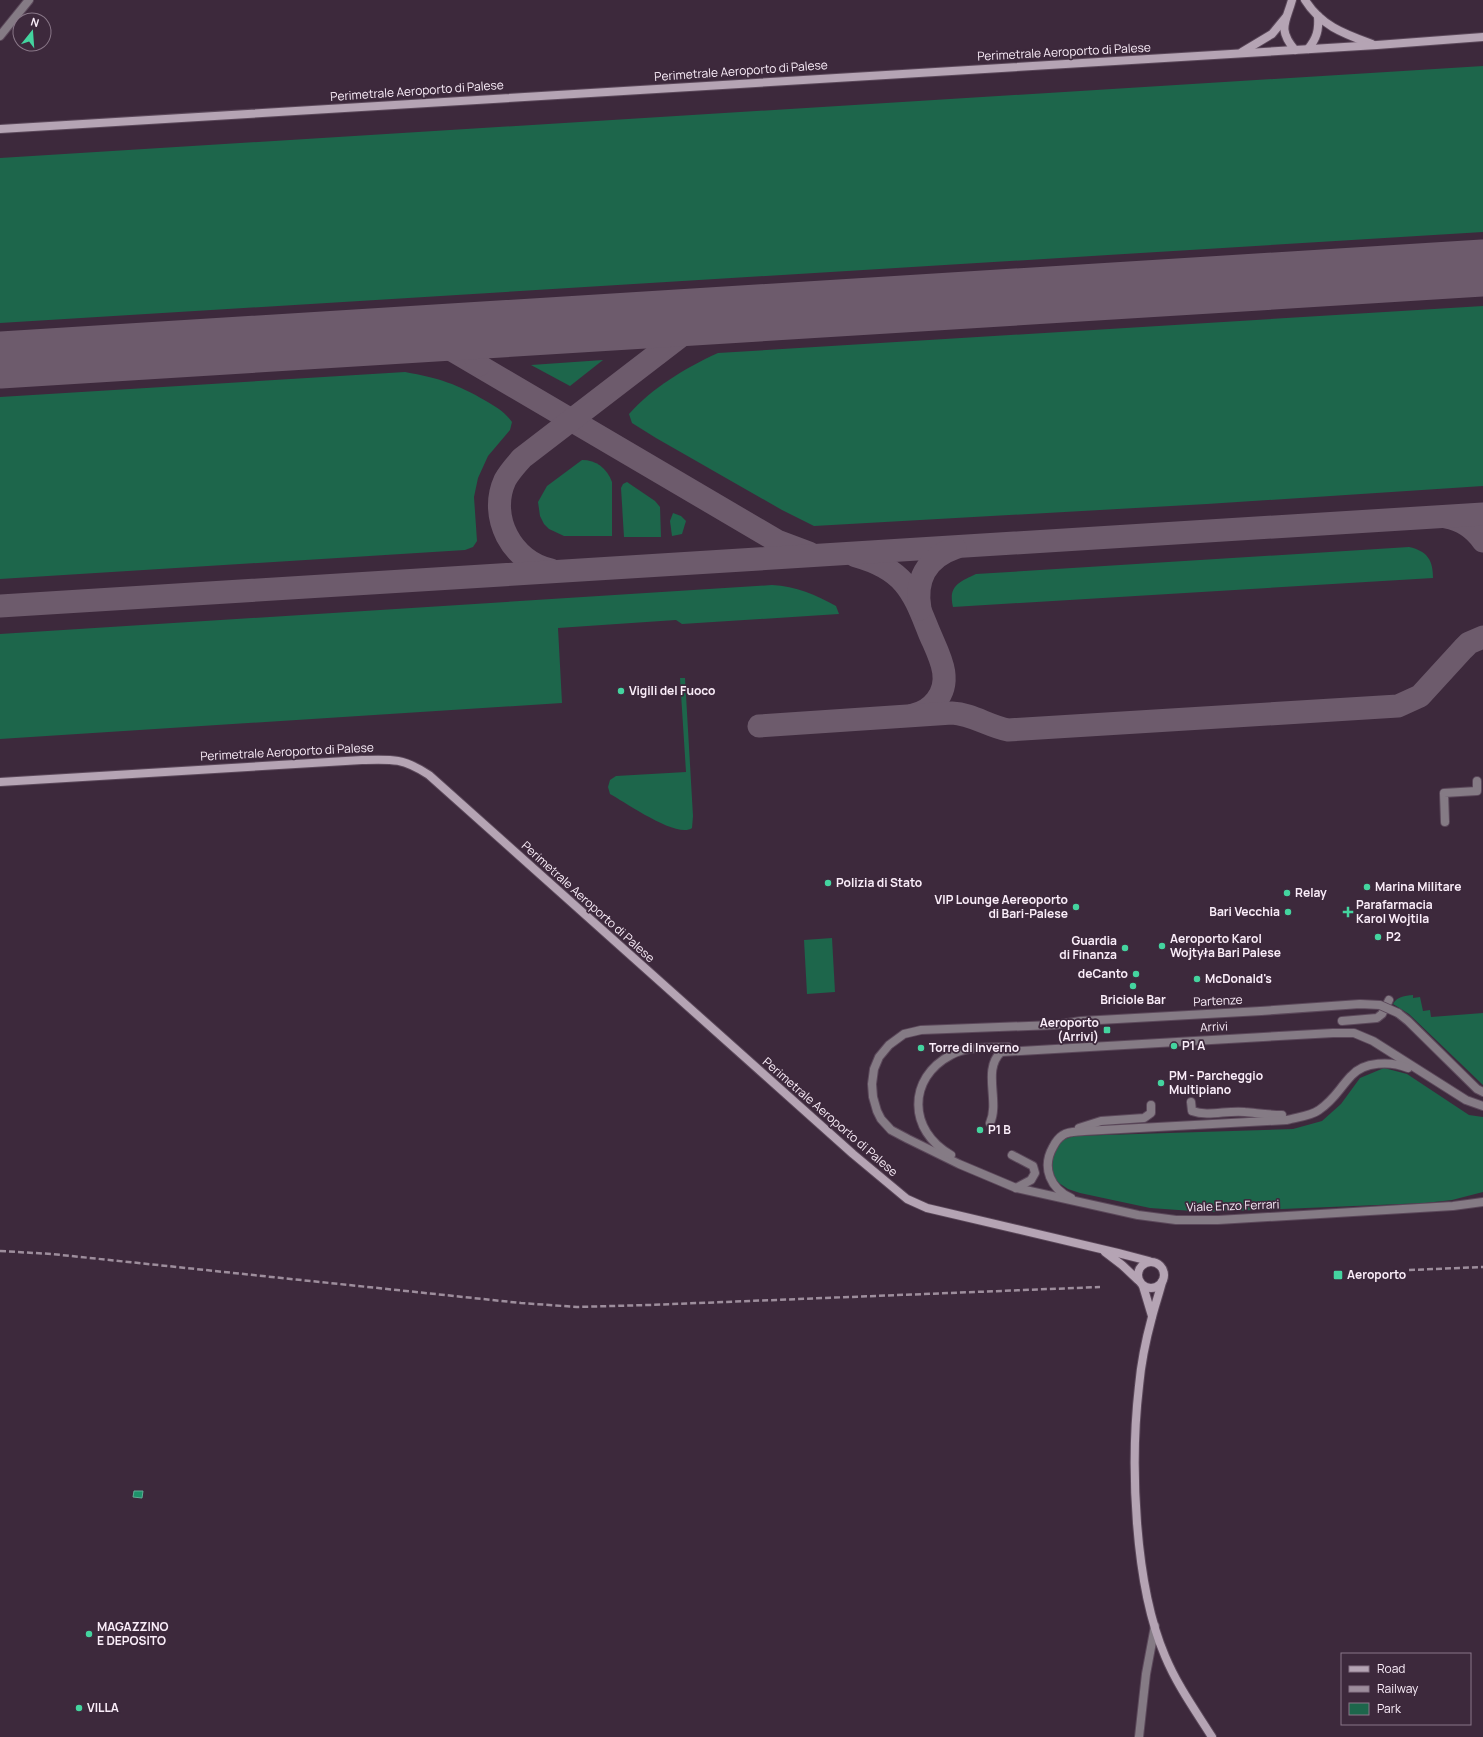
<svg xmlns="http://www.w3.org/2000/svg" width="1483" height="1737" viewBox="0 0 1483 1737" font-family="Manrope,sans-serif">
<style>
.green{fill:#1d664b}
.water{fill:#1d926a;stroke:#5fad95}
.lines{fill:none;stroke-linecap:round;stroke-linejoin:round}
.taxiway{stroke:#6d5b6c;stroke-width:23}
.runway{stroke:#6d5b6c;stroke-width:57}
.street-casing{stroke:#5b485a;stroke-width:10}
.secondary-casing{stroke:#5b485a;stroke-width:10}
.street{stroke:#857b85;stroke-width:8}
.secondary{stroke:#b5a4b4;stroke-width:8}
.rail{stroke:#9d8d9c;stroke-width:2.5;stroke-dasharray:6 3;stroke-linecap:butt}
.street-bridge-casing{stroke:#5b485a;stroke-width:10;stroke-linecap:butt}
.street-bridge{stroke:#857b85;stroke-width:8}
.poi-dot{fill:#44d49f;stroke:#3d293c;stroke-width:1.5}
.labels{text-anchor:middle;stroke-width:3.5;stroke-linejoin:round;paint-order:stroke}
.street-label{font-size:12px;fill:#faedf9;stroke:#3d293c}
.poi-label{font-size:12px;font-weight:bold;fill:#faedf9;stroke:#3d293c;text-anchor:start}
</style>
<rect width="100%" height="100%" fill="#3d293c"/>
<!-- green -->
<g class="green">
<path d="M1483,66V232L0,323V158Z"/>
<path d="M1483,306V486L1207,504L814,526L782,510L656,438L632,423L629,414C652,388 685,368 718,353Z"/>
<path d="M603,360L570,386L531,365Z"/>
<path d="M405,372C439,378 457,384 486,401C496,407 505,412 512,422L510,430L488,456L478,478L474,497L477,541L473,547L465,550L0,579V397Z"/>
<path d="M582,460C596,460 607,468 612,482V536H564L549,529L544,524L540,516L538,502L547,486Z"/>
<path d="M627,482L655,501L660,507L661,537H624L621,488L623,484Z"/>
<path d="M673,513L681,516L686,521L682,534L672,536L670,521Z"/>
<path d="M1409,547C1428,551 1433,561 1433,578L953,607C948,586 959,582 976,574Z"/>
<path d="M772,585C796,586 816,595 836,606L839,614L682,624L676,620L558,628L562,703L0,739V634Z"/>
<path d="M680,678H685L693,816L692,828C677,839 625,802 610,794L608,787L610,780L616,776L686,772Z"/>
<path d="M832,938L835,992L807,994L804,940Z"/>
<path d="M1413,995V998L1420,997L1423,1011L1430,1010L1431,1017L1483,1013V1085L1409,1014L1393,1004C1398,996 1404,996 1413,995Z"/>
<path d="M1384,1068L1407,1074L1469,1115L1483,1117V1192L1452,1200L1425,1203L1207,1212L1150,1208L1080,1193L1068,1189L1059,1183L1055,1179L1051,1169L1053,1151L1063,1140L1074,1136L1293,1129L1322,1121L1341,1104L1360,1078Z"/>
</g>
<!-- water -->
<path class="water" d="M134,1491H143L142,1498L133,1497Z"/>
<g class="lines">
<!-- taxiway -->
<g class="taxiway">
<path d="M641,320C659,327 664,334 658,353"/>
<path d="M406,335L434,340L447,347L777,541L809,553"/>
<path d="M479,365C468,347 472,336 492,329"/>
<path d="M1446,517C1462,520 1474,528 1483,541"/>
<path d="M856,556C874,561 892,569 904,583C916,597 922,615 929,632C938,654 954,679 936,701C930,709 923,713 913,715"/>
<path d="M551,570C512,562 488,517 505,480C510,471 516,465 522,458L690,329L712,318L727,315"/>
<path d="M0,606L1483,514"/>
<path d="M920,609C915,581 926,558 955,548"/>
<path d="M759,726L952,713C972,714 988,726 1008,730L1398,706L1420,696L1463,649L1469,643L1483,637"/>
</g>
<!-- runway -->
<path class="runway" d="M0,360L1483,268"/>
<defs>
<g id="street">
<path d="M0,36L29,0"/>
<path d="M1445,822L1444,793L1477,791V781"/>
<path d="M1261,1011L1081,1021L1054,1025L921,1030L904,1034L889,1045L879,1057L874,1069L872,1084L873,1097L877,1111L881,1119L891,1130L908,1139L959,1164L1016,1188L1138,1215L1176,1220H1218L1453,1206L1483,1202"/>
<path d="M1398,1013L1408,1021L1477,1089L1483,1092"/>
<path d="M1342,1021L1377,1018L1382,1014L1389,1000"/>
<path d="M1191,1102L1192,1111C1208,1117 1227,1110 1245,1112C1257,1113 1269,1115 1282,1115"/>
<path d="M990,1123C1000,1101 982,1070 1001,1052L1333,1033H1354L1373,1041L1466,1100L1483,1106"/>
<path d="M1079,1128L1101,1121L1144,1118L1151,1113V1105"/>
<path d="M951,1155C908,1131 907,1078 951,1055C967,1046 990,1048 1008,1047"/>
<path d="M1012,1155L1033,1166L1035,1173L1031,1180L1016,1188"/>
<path d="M1071,1198C1051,1189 1041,1168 1053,1147C1055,1143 1058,1138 1063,1135C1069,1131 1077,1132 1084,1131L1287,1120C1297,1117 1311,1116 1319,1110C1335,1099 1338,1090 1351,1076C1364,1061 1391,1061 1408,1068"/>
<path d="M1139,1737L1146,1674L1155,1626"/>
</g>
<g id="secondary">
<path d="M1292,0C1286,22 1277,29 1295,50"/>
<path d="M1305,0C1321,26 1345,34 1372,44"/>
<path d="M1308,49C1317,38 1319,30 1318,16"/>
<path d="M1242,52L1272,34L1286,17"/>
<path d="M0,129L1377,45L1483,37"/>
<path d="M0,782L362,760C392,759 403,758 429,775L853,1154L907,1199L927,1208L1118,1253L1149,1261"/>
<path d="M1105,1252L1122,1265L1138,1280"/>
<circle cx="1151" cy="1275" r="13"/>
<path d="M1162,1282C1159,1294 1155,1305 1152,1317C1146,1339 1141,1363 1139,1386C1130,1463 1134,1584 1165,1656C1177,1685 1195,1710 1212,1737"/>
<path d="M1143,1286L1152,1316"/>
</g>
</defs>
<!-- street casing -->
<use href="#street" class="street-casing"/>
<!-- secondary casing -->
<use href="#secondary" class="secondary-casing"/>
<!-- street -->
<use href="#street" class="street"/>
<!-- secondary -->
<use href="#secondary" class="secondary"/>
<!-- rail -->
<g class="rail">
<path d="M0,1251L52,1254L521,1303L577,1307L649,1305L1100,1287"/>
<path d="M1409,1270L1483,1267"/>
</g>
<defs>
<path id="street-bridge" d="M1261,1011L1360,1004L1380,1005L1398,1013"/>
</defs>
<!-- street-bridge casing -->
<use href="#street-bridge" class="street-bridge-casing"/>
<!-- street-bridge -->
<use href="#street-bridge" class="street-bridge"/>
</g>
<!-- markers -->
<g class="poi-dot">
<circle cx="621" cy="691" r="4"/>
<circle cx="828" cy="883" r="4"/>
<circle cx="1367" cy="887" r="4"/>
<circle cx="1287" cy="893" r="4"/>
<circle cx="1076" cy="907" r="4"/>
<circle cx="1288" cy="912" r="4"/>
<path d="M1346 906h4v4h4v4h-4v4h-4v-4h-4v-4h4z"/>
<circle cx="1378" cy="937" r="4"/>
<circle cx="1162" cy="946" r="4"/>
<circle cx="1125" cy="948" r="4"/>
<circle cx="1136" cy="974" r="4"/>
<circle cx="1197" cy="979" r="4"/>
<circle cx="1133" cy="986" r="4"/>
<rect x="1103" y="1026" width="8" height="8" rx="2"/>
<circle cx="1174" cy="1046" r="4"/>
<circle cx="921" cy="1048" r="4"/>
<circle cx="1161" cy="1083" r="4"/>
<circle cx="980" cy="1130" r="4"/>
<rect x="1333" y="1270" width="10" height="10" rx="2"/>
<circle cx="89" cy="1634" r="4"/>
<circle cx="79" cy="1708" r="4"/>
</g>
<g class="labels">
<!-- street labels -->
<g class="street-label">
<text transform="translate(1064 52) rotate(-3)" y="4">Perimetrale Aeroporto di Palese</text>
<text transform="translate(741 71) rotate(-4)" y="4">Perimetrale Aeroporto di Palese</text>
<text transform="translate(417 91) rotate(-4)" y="4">Perimetrale Aeroporto di Palese</text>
<text transform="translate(287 752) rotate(-3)" y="4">Perimetrale Aeroporto di Palese</text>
<text transform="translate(588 902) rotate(42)" y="4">Perimetrale Aeroporto di Palese</text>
<text transform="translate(1218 1001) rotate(-3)" y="4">Partenze</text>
<text transform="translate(1214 1027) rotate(-3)" y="4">Arrivi</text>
<text transform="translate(830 1117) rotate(41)" y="4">Perimetrale Aeroporto di Palese</text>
<text transform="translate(1233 1206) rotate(-2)" y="4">Viale Enzo Ferrari</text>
</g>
<!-- poi labels -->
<g class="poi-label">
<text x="629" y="695">Vigili del Fuoco</text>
<text x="836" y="887">Polizia di Stato</text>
<text x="1375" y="891">Marina Militare</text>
<text x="1295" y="897">Relay</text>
<text x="1068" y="904" text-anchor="end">VIP Lounge Aereoporto<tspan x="1068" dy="14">di Bari-Palese</tspan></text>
<text x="1356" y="909">Parafarmacia<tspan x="1356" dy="14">Karol Wojtila</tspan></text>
<text x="1280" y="916" text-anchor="end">Bari Vecchia</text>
<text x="1386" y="941">P2</text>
<text x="1170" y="943">Aeroporto Karol<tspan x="1170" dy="14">Wojtyła Bari Palese</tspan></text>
<text x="1117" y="945" text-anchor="end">Guardia<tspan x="1117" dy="14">di Finanza</tspan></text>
<text x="1128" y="978" text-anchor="end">deCanto</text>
<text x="1205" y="983">McDonald's</text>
<text x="1133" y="1004" text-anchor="middle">Briciole Bar</text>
<text x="1099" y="1027" text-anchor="end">Aeroporto<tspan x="1099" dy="14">(Arrivi)</tspan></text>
<text x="1182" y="1050">P1 A</text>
<text x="929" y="1052">Torre di Inverno</text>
<text x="1169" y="1080">PM - Parcheggio<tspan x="1169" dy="14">Multipiano</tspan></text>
<text x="988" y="1134">P1 B</text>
<text x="1347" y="1279">Aeroporto</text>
<text x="97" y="1631">MAGAZZINO<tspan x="97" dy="14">E DEPOSITO</tspan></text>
<text x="87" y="1712">VILLA</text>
</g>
</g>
<!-- legend -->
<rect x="1341" y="1653" width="130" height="72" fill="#3d293c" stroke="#897788"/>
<rect x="1349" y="1666" width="20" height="6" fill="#b5a4b4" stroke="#897788"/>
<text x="1377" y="1673" font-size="12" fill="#faedf9">Road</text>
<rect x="1349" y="1686" width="20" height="6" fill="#9d8d9c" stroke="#897788"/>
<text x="1377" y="1693" font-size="12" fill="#faedf9">Railway</text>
<rect x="1349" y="1703" width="20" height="12" fill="#1d664b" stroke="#897788"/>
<text x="1377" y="1713" font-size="12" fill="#faedf9">Park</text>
<!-- north arrow -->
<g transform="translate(32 32) rotate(17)"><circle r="19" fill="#3d293c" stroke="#897788"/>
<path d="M0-3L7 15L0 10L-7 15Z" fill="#44d49f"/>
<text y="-6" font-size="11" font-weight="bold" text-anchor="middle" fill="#faedf9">N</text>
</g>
</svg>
